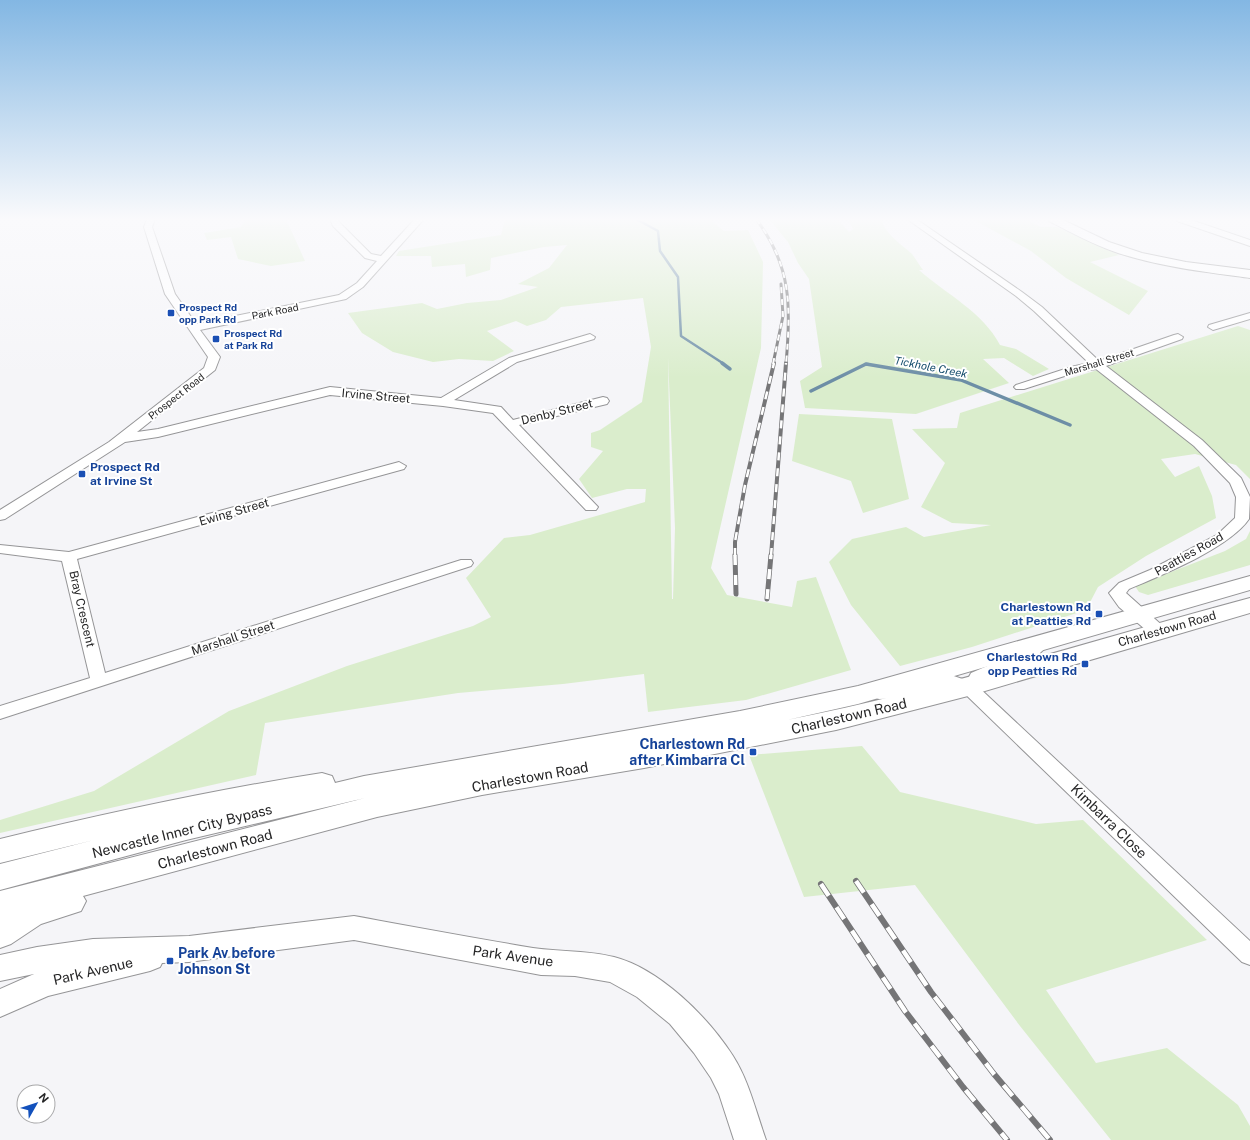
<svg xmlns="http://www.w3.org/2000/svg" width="1250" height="1140" viewBox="0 0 1250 1140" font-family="'Public Sans',sans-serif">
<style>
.green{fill:#daedcc;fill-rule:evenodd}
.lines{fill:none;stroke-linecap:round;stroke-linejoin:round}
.stream-far1{stroke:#6d8ea6;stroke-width:2.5}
.stream{stroke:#6d8ea6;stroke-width:3.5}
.minor-casing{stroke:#959597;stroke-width:2}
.major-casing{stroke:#959597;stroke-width:2}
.highway-casing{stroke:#959597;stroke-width:2}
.minor{fill:#fff;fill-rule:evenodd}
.major{fill:#fff;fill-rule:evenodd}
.highway{fill:#fff;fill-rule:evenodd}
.rail-far3-casing{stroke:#757577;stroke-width:3}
.rail-far2-casing{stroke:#757577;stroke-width:4}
.rail-far1-casing{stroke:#757577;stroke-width:5}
.rail-casing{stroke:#757577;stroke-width:6}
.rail-far3{stroke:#fff;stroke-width:2;stroke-dasharray:6;stroke-linecap:butt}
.rail-far2{stroke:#fff;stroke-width:2.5;stroke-dasharray:8;stroke-linecap:butt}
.rail-far1{stroke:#fff;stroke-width:3.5;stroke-dasharray:10;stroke-linecap:butt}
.rail{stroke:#fff;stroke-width:4.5;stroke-dasharray:14;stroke-linecap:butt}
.transit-dot{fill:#1a4fb4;stroke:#fff;stroke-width:1.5}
.labels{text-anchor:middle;stroke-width:4;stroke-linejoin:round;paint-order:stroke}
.far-transit-label{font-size:10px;font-weight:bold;fill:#164399;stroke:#fff;text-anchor:start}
.far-street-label{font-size:10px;fill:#262627;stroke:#fff}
.far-water-label{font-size:11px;font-style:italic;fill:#144c6c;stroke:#fff}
.street-label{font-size:12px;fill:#262627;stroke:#fff}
.transit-label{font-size:12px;font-weight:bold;fill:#164399;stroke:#fff;text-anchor:end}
.near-street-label{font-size:14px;fill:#262627;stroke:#fff}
.near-transit-label{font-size:14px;font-weight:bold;fill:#164399;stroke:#fff;text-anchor:end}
</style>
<rect width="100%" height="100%" fill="#f5f5f8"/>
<!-- green -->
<g class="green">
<path d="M246,219H286L305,261L271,266L238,259L231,237L207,240L204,233L241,227Z"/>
<path d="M505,219H709L724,231L748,230L763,262L761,348L711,568L727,595L792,607L797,581L816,577L851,670L746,700L648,712L644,674L563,684L458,693L265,723L256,775L0,833V820L94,791L229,711L347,666L473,626L491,617L466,578L504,538L530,535L645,502L646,489H627L592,498L579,479L603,451L591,447V433L600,430L642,402L651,347L643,298L561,307L546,320L527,326L516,321L487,331L514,351L493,361L459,359L433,362L393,352L362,333L348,313L422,303L437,309L467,303L501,300L538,287L518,284L549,268L567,245L544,247L491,258L490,270L466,277L465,264L432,267L431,256H396L399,251L501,235ZM668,357L675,528L673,599H672Z"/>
<path d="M769,219H837L849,232L853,229L848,219H885L882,222C888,236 901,244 912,254C916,259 919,265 923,270H919C946,294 983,312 1000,345L1016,349L1049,369L1033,376L1004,358L983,359L1009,383L916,414L805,408L800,381L822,367L809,279L798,263L788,242Z"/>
<path d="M972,219H1025L1041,227H1057L1119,255L1090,262L1148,291L1129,315L1066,278L1031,251Z"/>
<path d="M1238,326L1250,330V479L1236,465L1195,454L1161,459L1175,477L1199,466L1212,496L1216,518L1146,556L1098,587L1086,610L972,647L900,666L851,605L829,562L852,539L906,527L924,537L991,525L952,523L921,507L945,463L912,429L957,428L960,413Z"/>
<path d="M799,414L892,419L909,499L863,513L851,481L792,461Z"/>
<path d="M1250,531V565L1148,595L1139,592L1135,586L1225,551L1246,539Z"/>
<path d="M862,746L900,792L1036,824L1083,820L1207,940L1046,990L1096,1063L1167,1048L1238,1105L1250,1126V1140H1111L1020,1026L915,885L804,897L749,755Z"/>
</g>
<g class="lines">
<!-- stream-far1 -->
<g class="stream-far1">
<path d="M636,219L658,231L660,251L678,277L681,336L724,364"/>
<path d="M865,364H868"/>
</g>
<!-- stream -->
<g class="stream">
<path d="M722,363L730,369"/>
<path d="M811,391L866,364L961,380L1070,425"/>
</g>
<defs>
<g id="minor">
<path d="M147,219H155L152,227L175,294L196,324L339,295L357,283L377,261L365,258L333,226L330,219H338L340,223L371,254L381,256L415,219H424L363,287L346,299L200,330L220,357L215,370L137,432L158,429L330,387L441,398L509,358L590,334L595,337L594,339L517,362L454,400L501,407L513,420L603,397L607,398L609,401L607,404L519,425L598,507L596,510H586L493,413L443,406L330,395L158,437L125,442L5,519L0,520V510L109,442L204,368L208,357L165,294L144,227Z"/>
<path d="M907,219H916L1022,292L1042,307L1099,361L1174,335L1178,334L1183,337L1182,339L1106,366L1202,440L1241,478L1250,497L1249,519C1229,548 1162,575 1129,589L1126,593L1165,628L1167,632L1165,636L1159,637L1153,636L1119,607L1109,593L1119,583L1150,570L1217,535L1235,518L1236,497L1230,483L1194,446L1096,369L1077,372L1024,389H1016L1014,387L1016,385L1071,367L1089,363L1034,311L1016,296Z"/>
<path d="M1176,219H1188L1250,240V246L1177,221Z"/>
<path d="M1250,313V319L1213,330L1208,327L1209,325Z"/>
<path d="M399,462L406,466L404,469L77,559L105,673L461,560H471L473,563L471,566L0,719V706L90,678L62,561L0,553V545L69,552Z"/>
<path d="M1043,637L1049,638L1051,642L1034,659L977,683L971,681L969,677L971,673L1022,651L1037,638Z"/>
<path d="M948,674L974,683L1250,941V965L1242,962L962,691L947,686L905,698L879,699L873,697L870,693L873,689L905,686Z"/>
</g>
<g id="major">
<path d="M1048,219H1061L1109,242L1142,253L1186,262L1250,270V278C1206,272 1161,267 1118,253C1094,245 1072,233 1049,221Z"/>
<path d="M354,916C414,927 473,938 533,948C560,952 587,950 614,957C660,969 708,1017 733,1056C749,1081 756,1112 766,1140H734L719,1094L711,1078L694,1053L670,1024L637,997L610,982L575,976L541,975L354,940L189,962L162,963L160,967L150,971L48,996L0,1017V989L34,974L0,981V955L37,947L93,939L189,936Z"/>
</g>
<path id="highway" d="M1250,576V590L858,704L787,720C944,689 1096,639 1250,598V613L968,696L836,730L644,768L482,795L377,817L83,896L86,901L81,911L41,924L11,944L0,948V891L365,798L186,840L0,890V864L94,840L0,863V839C107,813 213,790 322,773L332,776L335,783L364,776L740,711L858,686Z"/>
</defs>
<!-- minor casing -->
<use href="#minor" class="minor-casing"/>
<!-- major casing -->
<use href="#major" class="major-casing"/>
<!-- highway casing -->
<use href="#highway" class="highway-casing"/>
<!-- minor -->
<use href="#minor" class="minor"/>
<!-- major -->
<use href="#major" class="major"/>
<!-- highway -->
<use href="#highway" class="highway"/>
<defs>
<g id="rail-far3">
<path d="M756,219C792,266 791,308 786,364"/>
<path d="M773,364L783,316L781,284"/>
</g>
<g id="rail-far2">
<path d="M735,556V542L745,485L774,363"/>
<path d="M771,556L786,363"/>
</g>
<g id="rail-far1">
<path d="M735,555L736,594"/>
<path d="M767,599L771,555"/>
</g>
<g id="rail">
<path d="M856,881L931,992L994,1074L1050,1140"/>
<path d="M821,884L905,1011L963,1087L1007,1140"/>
</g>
</defs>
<!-- rail-far3 casing -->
<use href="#rail-far3" class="rail-far3-casing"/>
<!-- rail-far2 casing -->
<use href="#rail-far2" class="rail-far2-casing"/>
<!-- rail-far1 casing -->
<use href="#rail-far1" class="rail-far1-casing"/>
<!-- rail casing -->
<use href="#rail" class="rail-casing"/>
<!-- rail-far3 -->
<use href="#rail-far3" class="rail-far3"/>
<!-- rail-far2 -->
<use href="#rail-far2" class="rail-far2"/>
<!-- rail-far1 -->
<use href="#rail-far1" class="rail-far1"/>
<!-- rail -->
<use href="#rail" class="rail"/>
</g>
<!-- sky -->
<linearGradient id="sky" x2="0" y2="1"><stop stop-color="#83b7e3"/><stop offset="0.58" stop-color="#fafafc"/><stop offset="1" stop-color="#fafafc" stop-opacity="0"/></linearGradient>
<rect width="1250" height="378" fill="url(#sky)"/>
<!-- markers -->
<g class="transit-dot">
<rect x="167" y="309" width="8" height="8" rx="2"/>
<rect x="212" y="335" width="8" height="8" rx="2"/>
<rect x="78" y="470" width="8" height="8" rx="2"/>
<rect x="1095" y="610" width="8" height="8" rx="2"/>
<rect x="1081" y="660" width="8" height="8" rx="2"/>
<rect x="749" y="748" width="8" height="8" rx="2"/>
<rect x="166" y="957" width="8" height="8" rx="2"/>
</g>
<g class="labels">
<!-- far-transit labels -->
<g class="far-transit-label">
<text x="179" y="311">Prospect Rd<tspan x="179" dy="12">opp Park Rd</tspan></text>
<text x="224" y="337">Prospect Rd<tspan x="224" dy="12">at Park Rd</tspan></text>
</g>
<!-- far-street labels -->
<g class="far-street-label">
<text transform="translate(275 311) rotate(-11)" y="4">Park Road</text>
<text transform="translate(1099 362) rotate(-17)" y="4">Marshall Street</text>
<text transform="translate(176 396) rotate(-38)" y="4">Prospect Road</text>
</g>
<!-- far-water labels -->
<g class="far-water-label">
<text transform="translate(931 367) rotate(11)" y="4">Tickhole Creek</text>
</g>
<!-- street labels -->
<g class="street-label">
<text transform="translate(376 396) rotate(5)" y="4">Irvine Street</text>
<text transform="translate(557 412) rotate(-14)" y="4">Denby Street</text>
<text transform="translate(234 512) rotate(-16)" y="4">Ewing Street</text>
<text transform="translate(1189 554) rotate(-29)" y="4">Peatties Road</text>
<text transform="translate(82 609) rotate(77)" y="4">Bray Crescent</text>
<text transform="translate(1167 629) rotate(-16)" y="4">Charlestown Road</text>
<text transform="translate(233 638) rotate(-18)" y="4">Marshall Street</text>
</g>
<!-- transit labels -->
<g class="transit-label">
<text x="90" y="471" text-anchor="start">Prospect Rd<tspan x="90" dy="14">at Irvine St</tspan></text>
<text x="1091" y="611">Charlestown Rd<tspan x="1091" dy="14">at Peatties Rd</tspan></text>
<text x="1077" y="661">Charlestown Rd<tspan x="1077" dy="14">opp Peatties Rd</tspan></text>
</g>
<!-- near-street labels -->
<g class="near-street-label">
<text transform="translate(849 716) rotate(-13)" y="5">Charlestown Road</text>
<text transform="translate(530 777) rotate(-10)" y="5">Charlestown Road</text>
<text transform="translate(1109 821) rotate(44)" y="5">Kimbarra Close</text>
<text transform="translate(182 831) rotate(-14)" y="5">Newcastle Inner City Bypass</text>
<text transform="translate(215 849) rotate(-15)" y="5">Charlestown Road</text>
<text transform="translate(513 956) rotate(8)" y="5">Park Avenue</text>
<text transform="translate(93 971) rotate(-13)" y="5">Park Avenue</text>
</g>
<!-- near-transit labels -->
<g class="near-transit-label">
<text x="745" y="749">Charlestown Rd<tspan x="745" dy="16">after Kimbarra Cl</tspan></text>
<text x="178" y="958" text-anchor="start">Park Av before<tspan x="178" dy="16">Johnson St</tspan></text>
</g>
</g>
<!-- north arrow -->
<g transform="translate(36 1104) rotate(51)"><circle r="19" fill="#ffffff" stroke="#a8a8a9"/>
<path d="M0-3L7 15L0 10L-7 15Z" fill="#1351bc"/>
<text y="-6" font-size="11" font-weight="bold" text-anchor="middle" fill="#262627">N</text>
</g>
</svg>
